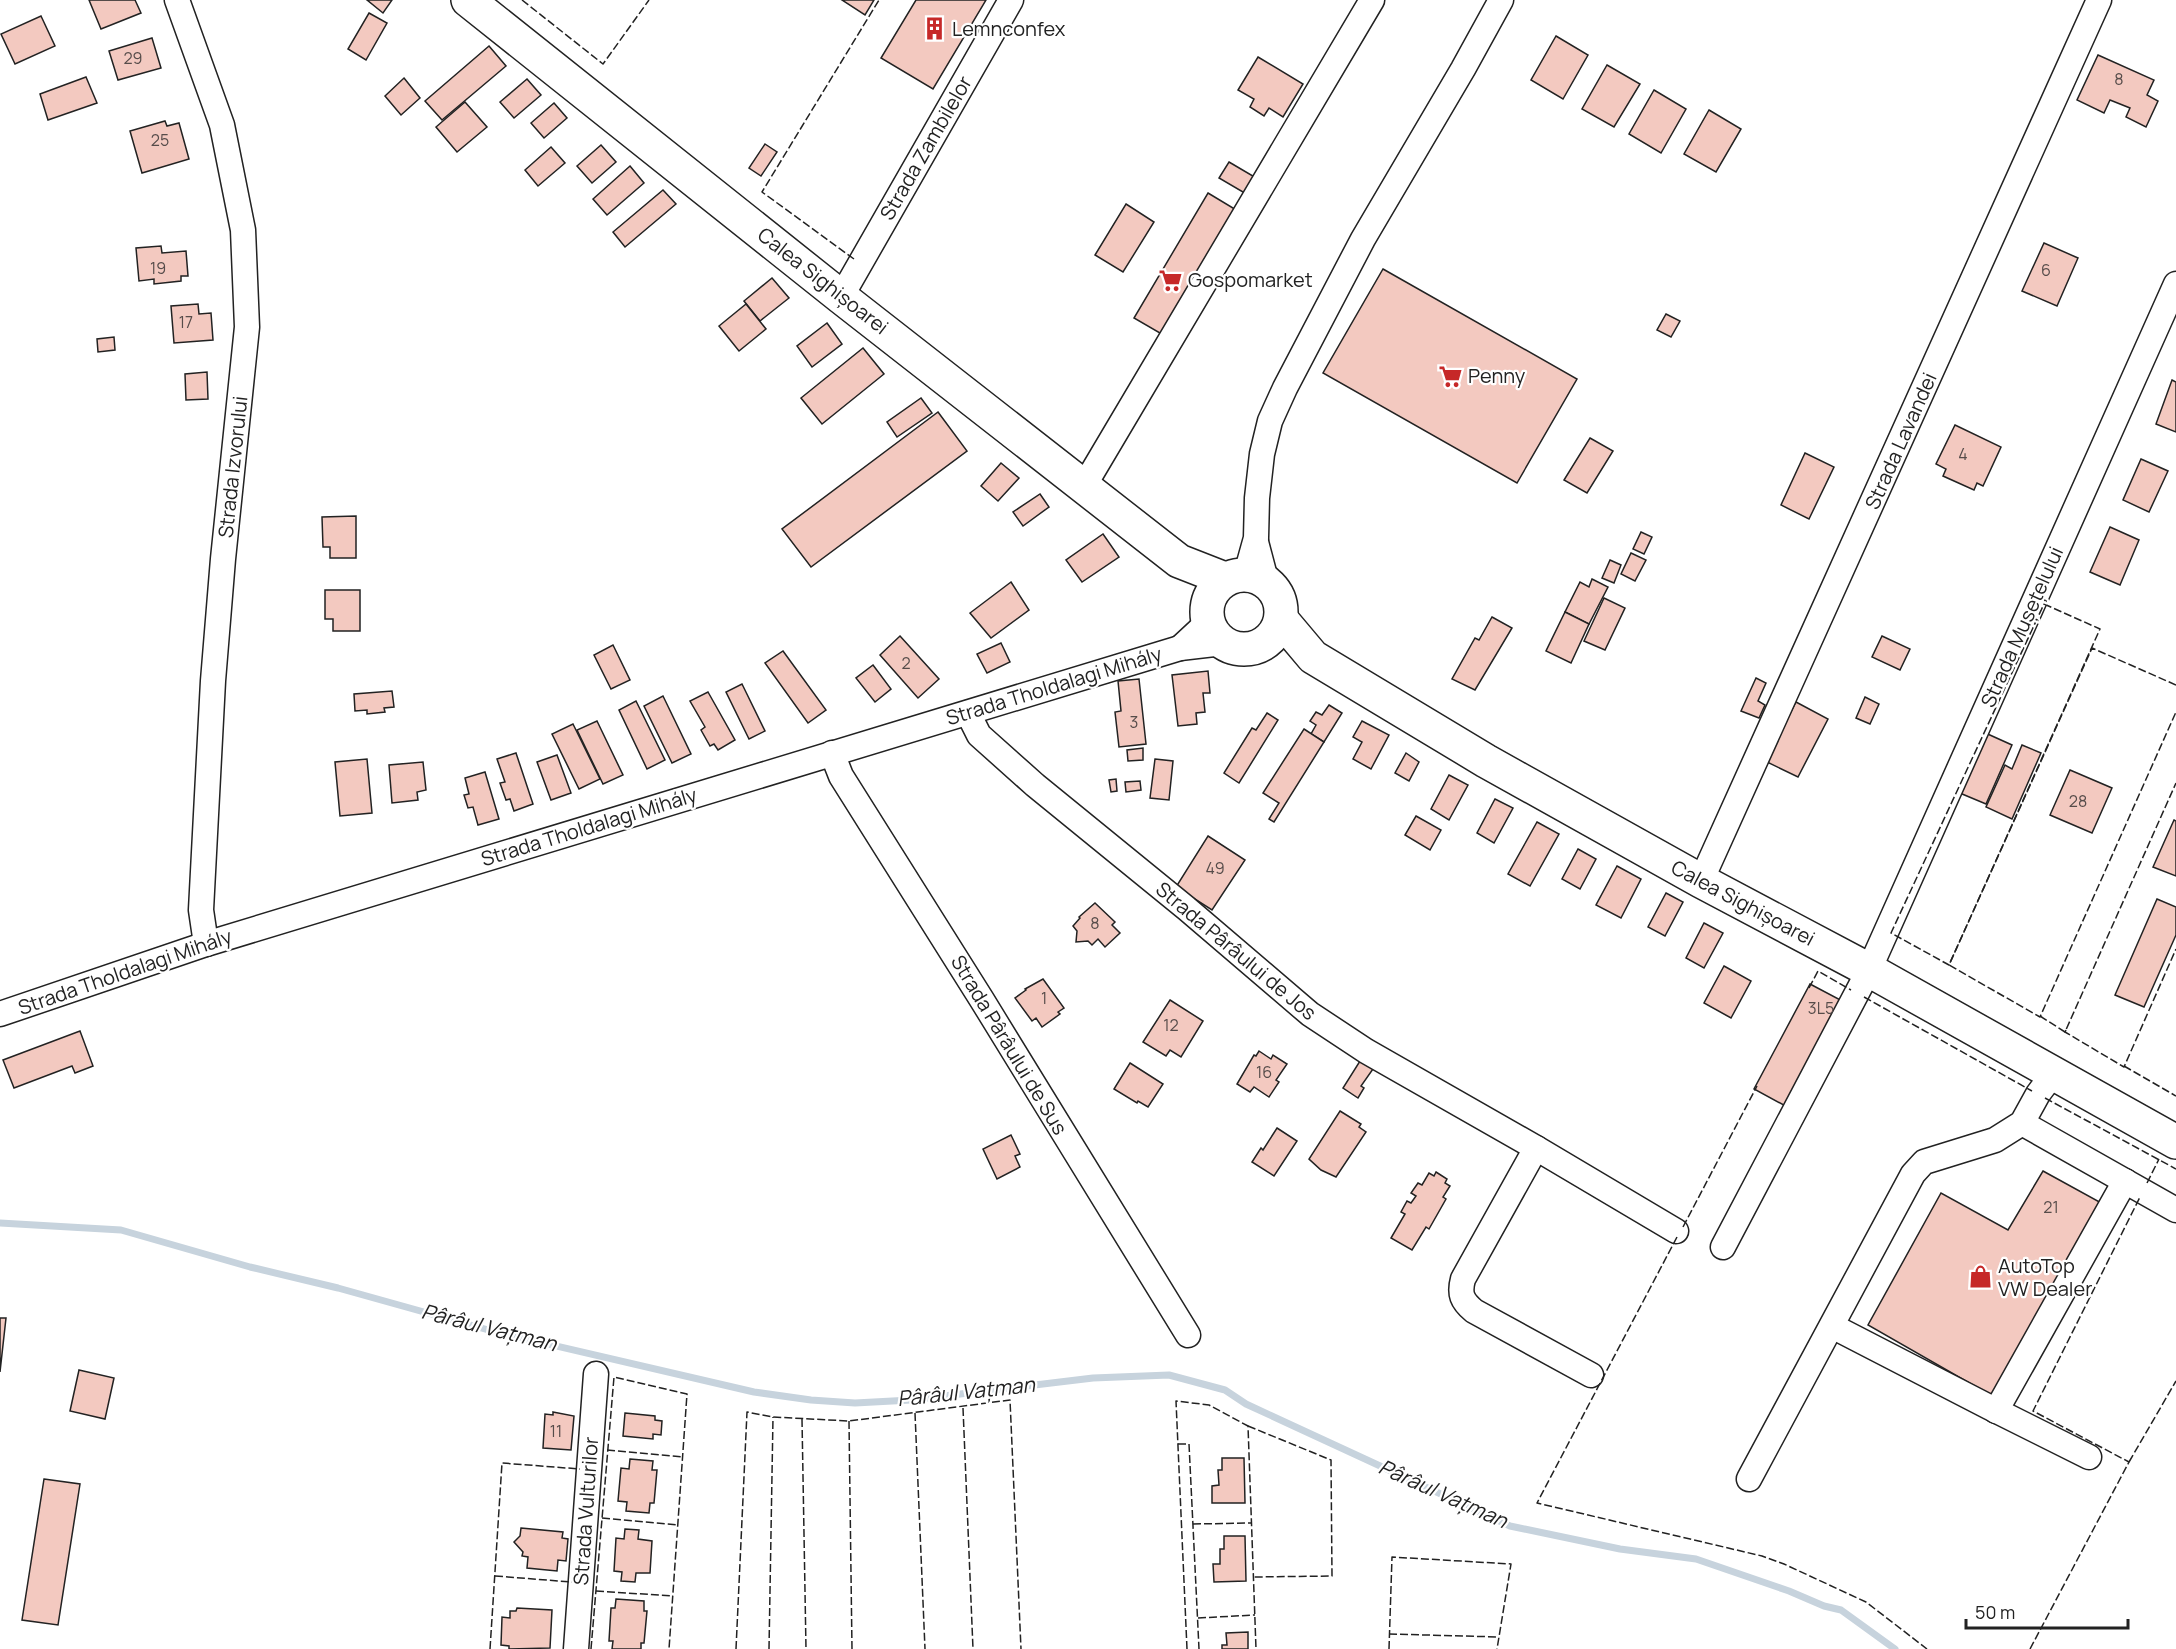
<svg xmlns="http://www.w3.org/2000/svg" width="2176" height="1649" viewBox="0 0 2176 1649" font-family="Manrope,sans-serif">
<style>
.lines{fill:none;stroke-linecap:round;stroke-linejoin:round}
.stream{stroke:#c7d3dd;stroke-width:7}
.building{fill:#f3c9c0;stroke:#222;stroke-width:1.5}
.minor-casing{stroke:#222;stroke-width:27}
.highway-casing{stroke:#222;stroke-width:36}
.minor{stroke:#fff;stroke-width:24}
.highway{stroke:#fff;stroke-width:33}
.fence{stroke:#222;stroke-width:1.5;stroke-dasharray:8 3;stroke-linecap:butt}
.labels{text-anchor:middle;stroke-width:4.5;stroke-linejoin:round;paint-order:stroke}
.number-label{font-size:16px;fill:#564c4a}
.poi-label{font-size:20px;fill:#222;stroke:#fff;text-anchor:start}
.street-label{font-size:20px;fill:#222;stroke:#fff}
.water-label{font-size:21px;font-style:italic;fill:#222;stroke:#fff}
</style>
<rect width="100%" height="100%" fill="#fff"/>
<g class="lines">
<!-- stream -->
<path class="stream" d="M0,1223L121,1230L250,1267L338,1288L492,1331L754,1392L811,1400L855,1403L911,1400L1093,1378L1169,1375L1225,1390L1246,1404L1510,1526L1620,1549L1696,1559L1789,1591L1824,1606L1841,1610L1895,1649"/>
</g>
<!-- building -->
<g class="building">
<path d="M89,0H135L141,13L101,29Z"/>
<path d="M367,0H392L383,13Z"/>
<path d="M842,0H874L865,15Z"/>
<path d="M916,0H986L933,89L881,58Z"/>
<path d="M369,13L387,23L366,60L348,49Z"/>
<path d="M41,16L55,46L15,64L1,34Z"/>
<path d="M1556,36L1588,55L1563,99L1531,80Z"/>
<path d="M152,38L161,68L118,80L109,51Z"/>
<path d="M489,46L506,66L442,120L425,101Z"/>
<path d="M2098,55L2154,80L2147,95L2158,101L2146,127L2126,117L2130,108L2110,100L2104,113L2077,100Z"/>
<path d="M1258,57L1303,84L1283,117L1269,108L1264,116L1250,107L1254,99L1238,90Z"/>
<path d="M1607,65L1640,84L1614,127L1582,109Z"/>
<path d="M86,77L97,103L48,120L40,94Z"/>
<path d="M404,78L420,98L401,115L385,96Z"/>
<path d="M527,79L541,95L514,118L500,102Z"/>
<path d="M1654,90L1686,109L1661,153L1629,134Z"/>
<path d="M465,102L487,127L457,152L436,127Z"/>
<path d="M554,103L567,118L544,138L531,123Z"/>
<path d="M1709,110L1741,129L1716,172L1684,154Z"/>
<path d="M165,121L167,126L179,123L189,159L142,173L130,131Z"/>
<path d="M765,144L777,152L761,176L749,168Z"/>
<path d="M601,145L616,162L592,183L577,166Z"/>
<path d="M551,147L565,163L538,186L525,170Z"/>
<path d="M1229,162L1258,179L1248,195L1219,178Z"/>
<path d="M630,166L644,183L607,215L593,199Z"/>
<path d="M663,190L676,204L625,247L613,232Z"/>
<path d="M1208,193L1238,211L1165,336L1134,318Z"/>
<path d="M1126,204L1154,222L1123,272L1095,255Z"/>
<path d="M2044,243L2078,258L2057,306L2022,291Z"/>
<path d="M161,246L162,253L186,251L188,276H181V281L154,284V279L139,281L136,248Z"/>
<path d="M1383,269L1577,379L1517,483L1323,373Z"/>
<path d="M772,278L789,298L760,321L744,301Z"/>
<path d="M198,304L199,314L211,313L213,340L174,343L171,306Z"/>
<path d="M746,304L766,329L739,351L719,326Z"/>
<path d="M1666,314L1680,321L1671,337L1657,330Z"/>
<path d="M827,323L842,344L812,367L797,346Z"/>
<path d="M114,337L115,350L98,352L97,339Z"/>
<path d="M863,348L884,374L822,424L801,398Z"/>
<path d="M207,372L208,399L186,400L185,374Z"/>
<path d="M2172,380L2176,382V432L2156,424Z"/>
<path d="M921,398L932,413L897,437L887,422Z"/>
<path d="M938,412L967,451L811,567L782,529Z"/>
<path d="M1955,425L2001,447L1983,486L1977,483L1974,490L1943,476L1946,469L1936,464Z"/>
<path d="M1590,438L1613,451L1587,493L1564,480Z"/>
<path d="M1805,453L1834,467L1809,519L1781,505Z"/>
<path d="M2141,459L2168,471L2149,512L2123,500Z"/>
<path d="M1001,463L1019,478L998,501L981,486Z"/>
<path d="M1040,494L1049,507L1023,526L1013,512Z"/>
<path d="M356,516V558H330V547H323L322,517Z"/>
<path d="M2110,527L2139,540L2120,585L2090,572Z"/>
<path d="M1641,532L1652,537L1644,554L1633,549Z"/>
<path d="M1103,534L1119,557L1082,582L1066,560Z"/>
<path d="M1631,553L1646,560L1635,581L1621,574Z"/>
<path d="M1610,560L1621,565L1614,583L1602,578Z"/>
<path d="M1592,579L1608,587L1589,624L1565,612L1580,582L1589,587Z"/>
<path d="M1011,582L1029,610L991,638L970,613Z"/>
<path d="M325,590H360V631H333V619H325Z"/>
<path d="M1604,598L1625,608L1605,650L1584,641Z"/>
<path d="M1565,612L1589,624L1571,663L1546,651Z"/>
<path d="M1492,617L1512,628L1475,690L1452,679L1475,638L1479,640Z"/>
<path d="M900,636L939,679L918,698L880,655Z"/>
<path d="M1882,636L1910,649L1900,670L1872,657Z"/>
<path d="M1001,643L1010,662L987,673L977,654Z"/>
<path d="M613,645L630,680L611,689L594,655Z"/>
<path d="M783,651L826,710L808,723L765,663Z"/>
<path d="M873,665L891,689L875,702L856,678Z"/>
<path d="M1208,671L1210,693H1203L1205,712L1196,713L1197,724L1178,726L1172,675Z"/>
<path d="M1756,678L1766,683L1758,701L1765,705L1759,718L1741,711Z"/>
<path d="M1139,679L1146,744L1119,747L1115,712L1121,711L1118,681Z"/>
<path d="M742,684L765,731L749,739L726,692Z"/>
<path d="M392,691L394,707L384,708L385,712L367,714V710L355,711L354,694Z"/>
<path d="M708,692L735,740L718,750L714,744L710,746L701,730L705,727L690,701Z"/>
<path d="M663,696L691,754L672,763L644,706Z"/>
<path d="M1865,697L1879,704L1870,724L1856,718Z"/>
<path d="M636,701L665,760L647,769L619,710Z"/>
<path d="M1796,702L1828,719L1798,777L1765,761Z"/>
<path d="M1329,705L1342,713L1324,742L1311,734L1316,725L1310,721L1316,712L1322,715Z"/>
<path d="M1267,713L1278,720L1239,783L1224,773L1252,728L1256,730Z"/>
<path d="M597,721L623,775L603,784L577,730Z"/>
<path d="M1362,721L1389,735L1371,769L1353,759L1362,742L1353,737Z"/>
<path d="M573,724L600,779L579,789L552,734Z"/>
<path d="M1304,729L1324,742L1274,822L1269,819L1279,803L1263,793Z"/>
<path d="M1981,731L2012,745L1986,804L1955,791Z"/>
<path d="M2022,745L2041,753L2012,819L1986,807L2005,765L2012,769Z"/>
<path d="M1143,748V760L1128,761L1127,750Z"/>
<path d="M516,753L533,804L514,811L510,799L506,800L500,783L505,782L497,759Z"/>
<path d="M1406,753L1419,762L1409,781L1395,773Z"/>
<path d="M557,755L571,793L551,800L537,762Z"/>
<path d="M367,759L372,813L340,816L335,762Z"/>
<path d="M1155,759L1173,761L1169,800L1150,798Z"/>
<path d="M423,762L426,790L417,792L418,800L392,803L389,765Z"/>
<path d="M2070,770L2112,788L2092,833L2050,815Z"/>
<path d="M485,772L499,819L478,825L473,807L468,808L464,795L469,794L465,778Z"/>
<path d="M1449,775L1468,785L1449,820L1431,809Z"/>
<path d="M1116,779L1117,791L1111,792L1109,780Z"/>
<path d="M1140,781L1141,790L1126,792L1125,782Z"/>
<path d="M1495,799L1513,808L1494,843L1477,833Z"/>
<path d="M1416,816L1441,830L1430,850L1405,835Z"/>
<path d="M2174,820L2176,821V876L2153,867Z"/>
<path d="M1537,822L1559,834L1530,886L1508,874Z"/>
<path d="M1208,836L1245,860L1212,910L1176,887Z"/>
<path d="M1578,849L1596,859L1580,889L1562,879Z"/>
<path d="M1617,866L1641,879L1621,918L1596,905Z"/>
<path d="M1666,893L1683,902L1665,936L1648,927Z"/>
<path d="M2157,899L2176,907V935L2144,1007L2115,995Z"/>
<path d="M1095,903L1115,922L1112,925L1120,933L1105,947L1098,939L1092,945L1088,941L1076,942L1077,931L1073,926L1080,918L1079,917Z"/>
<path d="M1704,923L1723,933L1704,968L1686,958Z"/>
<path d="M1724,966L1751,981L1731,1018L1704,1003Z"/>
<path d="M1043,979L1064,1008L1058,1012L1060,1014L1042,1027L1036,1018L1032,1021L1015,998L1026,990L1025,989Z"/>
<path d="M1810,984L1848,1004L1791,1109L1754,1089Z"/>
<path d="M1170,1000L1203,1021L1181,1057L1170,1050L1166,1056L1143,1042Z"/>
<path d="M80,1031L93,1066L75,1073L72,1066L14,1088L3,1060Z"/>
<path d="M1259,1051L1271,1059L1273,1055L1287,1064L1276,1080L1279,1082L1269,1097L1254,1087L1250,1092L1237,1084L1254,1055L1256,1056Z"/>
<path d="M1360,1061L1373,1069L1361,1086L1364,1088L1358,1098L1343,1088Z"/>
<path d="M1130,1063L1163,1084L1148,1107L1138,1101L1137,1103L1114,1089Z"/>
<path d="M1340,1111L1361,1124L1359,1127L1366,1132L1336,1177L1321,1170L1309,1159Z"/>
<path d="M1277,1128L1297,1141L1274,1176L1252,1162L1261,1148L1263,1150Z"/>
<path d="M1011,1135L1020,1154L1015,1156L1020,1167L997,1179L983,1149Z"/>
<path d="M2043,1171L2105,1205L1999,1400L1868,1325L1941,1193L2008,1230Z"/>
<path d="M1436,1172L1447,1179L1445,1183L1450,1186L1443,1197L1446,1199L1429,1229L1426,1227L1412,1250L1391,1238L1405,1214L1401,1212L1407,1201L1411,1203L1416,1196L1411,1193L1418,1183L1422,1185L1429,1173L1434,1176Z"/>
<path d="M0,1318H6L0,1372Z"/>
<path d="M79,1370L114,1378L105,1419L70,1411Z"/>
<path d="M553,1412L574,1416L571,1450L543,1448L545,1414L553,1415Z"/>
<path d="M625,1413L655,1416V1420L662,1421L661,1435L653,1434V1439L623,1436Z"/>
<path d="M1222,1458H1244L1245,1503H1212V1486L1219,1485L1218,1470H1222Z"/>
<path d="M630,1459L653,1461L652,1470H657L654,1503H650L649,1513L626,1511L627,1502L618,1501L621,1468L629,1469Z"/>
<path d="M44,1479L80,1484L58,1625L22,1620Z"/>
<path d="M521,1528L563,1532L562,1538L568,1539L566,1561L558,1560L557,1571L527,1568L528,1557L522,1556L523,1552L514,1542L520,1536Z"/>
<path d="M625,1529L639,1530L638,1539L652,1541L650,1573H636L635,1582L621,1581L622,1572L614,1571L616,1538L624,1539Z"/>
<path d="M1224,1536H1245L1246,1581L1214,1582L1213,1564H1220V1549H1224Z"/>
<path d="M616,1599L644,1601V1611H647L644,1643H641V1649H612L613,1641H609L611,1608H615Z"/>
<path d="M517,1608L552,1610L550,1648L509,1649V1646L501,1645L502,1617L510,1618V1611H516Z"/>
<path d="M1248,1632V1649H1222V1645H1227L1226,1633Z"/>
</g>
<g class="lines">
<defs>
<g id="minor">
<path d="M177,0L222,125L243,230L247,327L223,559L213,681L201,910L206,944"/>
<path d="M841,297L1011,0"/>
<path d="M1084,486L1372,0"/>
<path d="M1256,542L1266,580"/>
<path d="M1246,574L1256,538L1257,498L1262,454L1270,421L1285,388L1363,239L1463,69L1501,0"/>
<path d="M1180,648L1208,622"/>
<path d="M968,713L979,735L1035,785L1186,908L1310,1014L1366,1051L1536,1148L1676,1231"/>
<path d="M832,753L841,776L982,1000L1188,1335"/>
<path d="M1701,881L2099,0"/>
<path d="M0,1014L206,944L1180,648L1223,643"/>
<path d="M2022,1123L2176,1210"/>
<path d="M1536,1148L1463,1279C1459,1294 1462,1301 1474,1311L1591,1375"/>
<path d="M1723,1247L1869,970L2176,284"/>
<path d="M1832,1326L1989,1407L2089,1457"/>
<path d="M1996,1411L2125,1181"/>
<path d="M1749,1479L1913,1174L1924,1162L1995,1140L2022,1123L2038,1094L2053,1074"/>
<path d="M576,1649L596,1374"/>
</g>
<g id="highway">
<path d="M468,0L841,297L1179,561L1225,579"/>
<circle cx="1244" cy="612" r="37"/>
<path d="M1281,619L1313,657L1486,761L1701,881L1869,970L2176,1142"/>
</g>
</defs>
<!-- minor casing -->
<use href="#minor" class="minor-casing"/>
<!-- highway casing -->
<use href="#highway" class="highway-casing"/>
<!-- minor -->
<use href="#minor" class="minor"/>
<!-- highway -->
<use href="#highway" class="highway"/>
<!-- fence -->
<g class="fence">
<path d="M522,0L603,64L649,0"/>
<path d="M854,259L762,192L879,0"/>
<path d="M2044,604L2100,629L1949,965L1891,933Z"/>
<path d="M2176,685L2092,648L1949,965L2040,1017L2176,712"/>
<path d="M1809,988L1818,971L1851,990"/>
<path d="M1864,997L2032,1091"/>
<path d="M2040,1016L2065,1032L2176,783"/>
<path d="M2066,1030L2065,1032L2124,1067L2176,949"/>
<path d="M2124,1066L2176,1096"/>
<path d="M2045,1098L2176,1169"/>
<path d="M2147,1183L2159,1159"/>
<path d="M1683,1227L1757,1086"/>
<path d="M1677,1237L1537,1503L1762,1556L1784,1564L1866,1602L1927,1649"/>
<path d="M963,1408L973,1649"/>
<path d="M915,1413L925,1649"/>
<path d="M802,1419L806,1649"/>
<path d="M849,1421L852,1649"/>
<path d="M1248,1426L1331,1460L1332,1576L1254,1577"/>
<path d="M1178,1444H1189L1199,1649"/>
<path d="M607,1450L683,1457"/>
<path d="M2129,1462L2176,1381"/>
<path d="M602,1518L678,1525"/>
<path d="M1193,1524L1252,1523"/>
<path d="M495,1576L572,1582"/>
<path d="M596,1591L673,1596"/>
<path d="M1198,1618L1255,1615"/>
<path d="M1389,1634L1499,1637"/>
<path d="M490,1649L502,1463L580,1469"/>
<path d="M591,1649L614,1377L687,1394L669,1649"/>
<path d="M736,1649L747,1412L773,1417L849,1421L1010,1400L1021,1649"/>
<path d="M769,1649L773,1417"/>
<path d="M1187,1649L1176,1401L1209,1405L1248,1426L1256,1649"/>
<path d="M1389,1649L1392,1557L1511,1564L1497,1649"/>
<path d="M2030,1649L2129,1462L2033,1411L2140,1197"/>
</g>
</g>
<!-- icons -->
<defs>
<symbol id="building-bare" viewBox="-9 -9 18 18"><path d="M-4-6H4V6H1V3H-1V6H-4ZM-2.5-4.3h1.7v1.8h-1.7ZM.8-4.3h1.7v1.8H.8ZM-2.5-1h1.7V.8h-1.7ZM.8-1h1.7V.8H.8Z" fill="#c62828" stroke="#fff" stroke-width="2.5" paint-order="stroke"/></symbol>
<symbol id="supermarket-bare" viewBox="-9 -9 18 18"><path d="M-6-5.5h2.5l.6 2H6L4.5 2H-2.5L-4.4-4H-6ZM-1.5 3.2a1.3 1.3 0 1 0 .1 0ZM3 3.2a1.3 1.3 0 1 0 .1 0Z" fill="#c62828" stroke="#fff" stroke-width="2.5" paint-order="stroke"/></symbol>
<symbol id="shop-bare" viewBox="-9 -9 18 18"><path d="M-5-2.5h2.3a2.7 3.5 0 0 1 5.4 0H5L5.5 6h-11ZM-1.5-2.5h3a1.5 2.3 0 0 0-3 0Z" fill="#c62828" stroke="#fff" stroke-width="2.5" paint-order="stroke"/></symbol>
</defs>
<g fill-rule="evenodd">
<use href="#building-bare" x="918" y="12" width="33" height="33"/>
<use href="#supermarket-bare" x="1154" y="264" width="33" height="33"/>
<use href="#supermarket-bare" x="1434" y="360" width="33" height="33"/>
<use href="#shop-bare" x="1964" y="1260" width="33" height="33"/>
</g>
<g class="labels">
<!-- number labels -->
<g class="number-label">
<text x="133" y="64">29</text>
<text x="2119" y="85">8</text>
<text x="160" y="146">25</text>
<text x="158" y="274">19</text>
<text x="2046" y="276">6</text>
<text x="186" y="328">17</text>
<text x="1963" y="460">4</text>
<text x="906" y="669">2</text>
<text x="1134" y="728">3</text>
<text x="2078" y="807">28</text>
<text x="1215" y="874">49</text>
<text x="1095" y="929">8</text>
<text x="1044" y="1004">1</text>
<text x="1821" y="1014">3L5</text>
<text x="1171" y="1031">12</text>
<text x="1264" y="1078">16</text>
<text x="2051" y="1213">21</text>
<text x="556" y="1437">11</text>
</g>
<!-- poi labels -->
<g class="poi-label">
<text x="952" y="36">Lemnconfex</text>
<text x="1188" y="287">Gospomarket</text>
<text x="1468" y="383">Penny</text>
<text x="1998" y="1273">AutoTop<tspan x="1998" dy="23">VW Dealer</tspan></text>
</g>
<!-- street labels -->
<g class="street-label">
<text transform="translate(926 148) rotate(-60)" y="7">Strada Zambilelor</text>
<text transform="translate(823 281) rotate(38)" y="7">Calea Sighișoarei</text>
<text transform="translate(1901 441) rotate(-66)" y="7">Strada Lavandei</text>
<text transform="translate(233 467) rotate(-84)" y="7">Strada Izvorului</text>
<text transform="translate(2022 627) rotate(-66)" y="7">Strada Mușețelului</text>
<text transform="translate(1054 686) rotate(-17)" y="7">Strada Tholdalagi Mihály</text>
<text transform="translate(589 827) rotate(-17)" y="7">Strada Tholdalagi Mihály</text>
<text transform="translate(1743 903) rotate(28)" y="7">Calea Sighișoarei</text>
<text transform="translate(1236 951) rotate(40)" y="7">Strada Pârâului de Jos</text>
<text transform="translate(125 972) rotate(-19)" y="7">Strada Tholdalagi Mihály</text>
<text transform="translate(1009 1045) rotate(59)" y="7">Strada Pârâului de Sus</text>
<text transform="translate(586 1511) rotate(-86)" y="7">Strada Vulturilor</text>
</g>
<!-- water labels -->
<g class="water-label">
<text transform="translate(489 1328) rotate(14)" y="7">Pârâul Vațman</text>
<text transform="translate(966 1392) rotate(-6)" y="7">Pârâul Vațman</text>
<text transform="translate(1443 1494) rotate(24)" y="7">Pârâul Vațman</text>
</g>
</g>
<!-- scale -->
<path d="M1966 1619v9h162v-9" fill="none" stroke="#222222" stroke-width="3"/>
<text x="1975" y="1619" font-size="18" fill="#222222" stroke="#ffffff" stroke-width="4.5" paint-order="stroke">50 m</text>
</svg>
